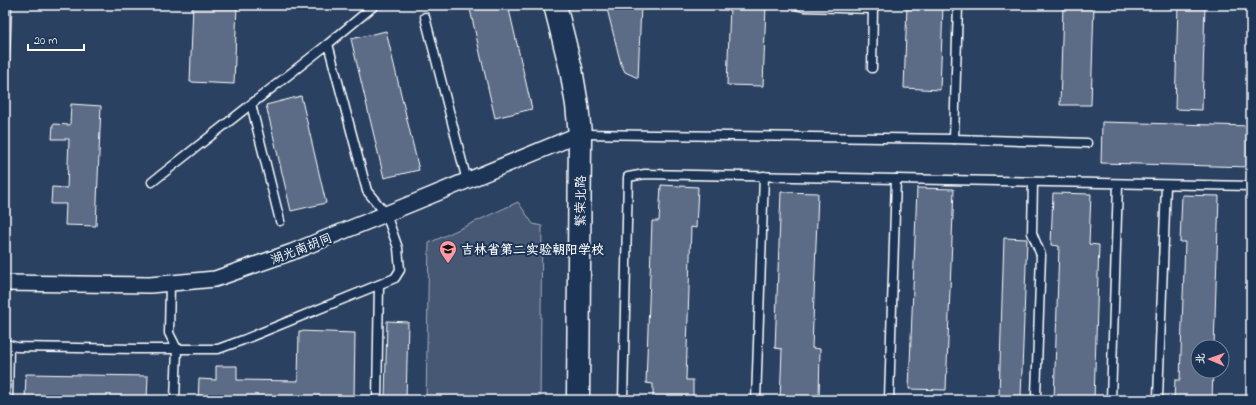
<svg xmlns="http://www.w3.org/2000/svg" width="1256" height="405" viewBox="0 0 1256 405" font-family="'Indie Flower','LXGW WenKai TC',sans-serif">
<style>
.green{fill:#465975;stroke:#a2acba}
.building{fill:#5b6c86;stroke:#fff}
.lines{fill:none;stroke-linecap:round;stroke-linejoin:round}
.lane-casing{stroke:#fff;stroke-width:11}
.street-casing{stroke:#fff;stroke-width:18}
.secondary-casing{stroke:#fff;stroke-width:25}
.lane{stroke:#1d3557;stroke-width:8}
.street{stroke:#1d3557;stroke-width:15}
.secondary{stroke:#1d3557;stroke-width:22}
.labels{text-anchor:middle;stroke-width:4;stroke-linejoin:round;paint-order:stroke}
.street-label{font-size:13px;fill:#fff;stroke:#1d3557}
.poi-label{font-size:13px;font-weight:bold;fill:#fff;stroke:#1d3557;text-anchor:start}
</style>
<rect width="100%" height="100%" fill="#2a4161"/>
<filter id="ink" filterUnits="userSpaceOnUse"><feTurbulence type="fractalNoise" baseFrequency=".025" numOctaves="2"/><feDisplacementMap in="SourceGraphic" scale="8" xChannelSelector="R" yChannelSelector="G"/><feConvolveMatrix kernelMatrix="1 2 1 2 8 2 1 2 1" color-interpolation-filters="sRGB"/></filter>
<g filter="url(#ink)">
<!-- green -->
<path class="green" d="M518,202L533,224L542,226L540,400H426L429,243Z"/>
<!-- building -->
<g class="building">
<path d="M5,5H12L8,105H5Z"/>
<path d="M193,5H237L234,84L190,82Z"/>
<path d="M469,5H508L532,109L495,118Z"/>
<path d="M606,5H641L638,78L625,72L621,64Z"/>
<path d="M730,5H766L763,86L727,85Z"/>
<path d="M907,5H943L940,90L904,88Z"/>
<path d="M1063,5H1094L1091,105H1060Z"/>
<path d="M1178,5H1205L1202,110L1175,109Z"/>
<path d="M386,31L419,170L384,178L351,39Z"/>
<path d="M301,96L326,203L291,211L266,105Z"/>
<path d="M71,104L101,106L96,226L65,225L66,204H51L52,187L67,188L69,139H52L53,124L70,125Z"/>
<path d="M1102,122L1251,126V167L1101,163Z"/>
<path d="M661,185L698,187L696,228L691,227L686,380H693V400H653V384L646,383L652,221H659Z"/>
<path d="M917,188L954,189L946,390L909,389Z"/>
<path d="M781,192L818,193L812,348L820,349L819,400H780L782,349L775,348Z"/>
<path d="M1053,193L1091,194L1089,244L1099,245L1094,400H1054L1059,246L1051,245Z"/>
<path d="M1182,195L1219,196L1214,347H1198V371H1213L1212,400H1174L1175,380H1180L1185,242H1180Z"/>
<path d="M1004,238L1027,239L1021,397L999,396Z"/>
<path d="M387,321L408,322L406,400H385Z"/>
<path d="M299,331L355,333L354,400H198L199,379L216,380V366H237V380L298,381Z"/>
<path d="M26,374L148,376L147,400H25Z"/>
</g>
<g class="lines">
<defs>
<g id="lane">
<path d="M796,5L804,7L873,9"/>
<path d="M425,17L467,181"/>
<path d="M872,68L873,5"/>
<path d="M251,104L280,221"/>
<path d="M581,134L954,139L1087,143"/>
<path d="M954,139L958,5"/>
<path d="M152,182L328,44L375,5"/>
<path d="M1033,182L1032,233L1041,255L1036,395"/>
<path d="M170,283L169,333L177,349L175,400"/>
<path d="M5,344L17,347L137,349H218L243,340L395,278L400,270L398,248L386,214L367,191L328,44"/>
<path d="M889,399L896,179"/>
<path d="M8,400L9,345"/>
<path d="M377,400L379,285"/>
<path d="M623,400L628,177L645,174L1251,186"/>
<path d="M756,400L764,176"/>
<path d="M1111,400L1118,184"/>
<path d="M1156,400L1158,397L1166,185"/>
</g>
<path id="street" d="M5,283L150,285L215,279L292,252L408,205L580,134"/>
<path id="secondary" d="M555,5L571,69L577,105L580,134L578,400"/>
</defs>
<!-- lane casing -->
<use href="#lane" class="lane-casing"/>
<!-- street casing -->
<use href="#street" class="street-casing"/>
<!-- secondary casing -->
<use href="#secondary" class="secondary-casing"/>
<!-- lane -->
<use href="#lane" class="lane"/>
<!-- street -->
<use href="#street" class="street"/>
<!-- secondary -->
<use href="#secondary" class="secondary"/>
</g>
</g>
<!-- icons -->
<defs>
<symbol id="school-pin" viewBox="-11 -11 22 30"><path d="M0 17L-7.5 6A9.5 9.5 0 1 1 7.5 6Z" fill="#ff9aa2" stroke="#1d3557"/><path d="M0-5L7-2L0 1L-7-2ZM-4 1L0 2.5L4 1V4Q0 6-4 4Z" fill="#111"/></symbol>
</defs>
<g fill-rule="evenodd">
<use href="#school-pin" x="438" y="239" width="20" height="27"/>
</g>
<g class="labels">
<!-- street labels -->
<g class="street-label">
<text transform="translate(580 201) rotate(-90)" y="5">繁荣北路</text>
<text transform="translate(301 248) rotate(-21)" y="5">湖光南胡同</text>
</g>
<!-- poi labels -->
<g class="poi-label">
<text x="461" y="254">吉林省第二实验朝阳学校</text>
</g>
</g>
<!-- margin -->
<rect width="1256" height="405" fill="none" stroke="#1d3557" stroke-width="20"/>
<rect x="10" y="10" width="1236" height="385" fill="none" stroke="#fff" stroke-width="1.5" filter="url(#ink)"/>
<!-- north arrow -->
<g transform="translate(1210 359) rotate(272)"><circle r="19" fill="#1d3557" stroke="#77869a"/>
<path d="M0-3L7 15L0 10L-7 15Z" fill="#ff9aa2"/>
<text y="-6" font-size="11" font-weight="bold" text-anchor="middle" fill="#ffffff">北</text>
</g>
<!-- scale -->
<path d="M28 44v6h56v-6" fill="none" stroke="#ffffff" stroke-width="2"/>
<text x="34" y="44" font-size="12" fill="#ffffff" stroke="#1d3557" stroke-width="3" paint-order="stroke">20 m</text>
</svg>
